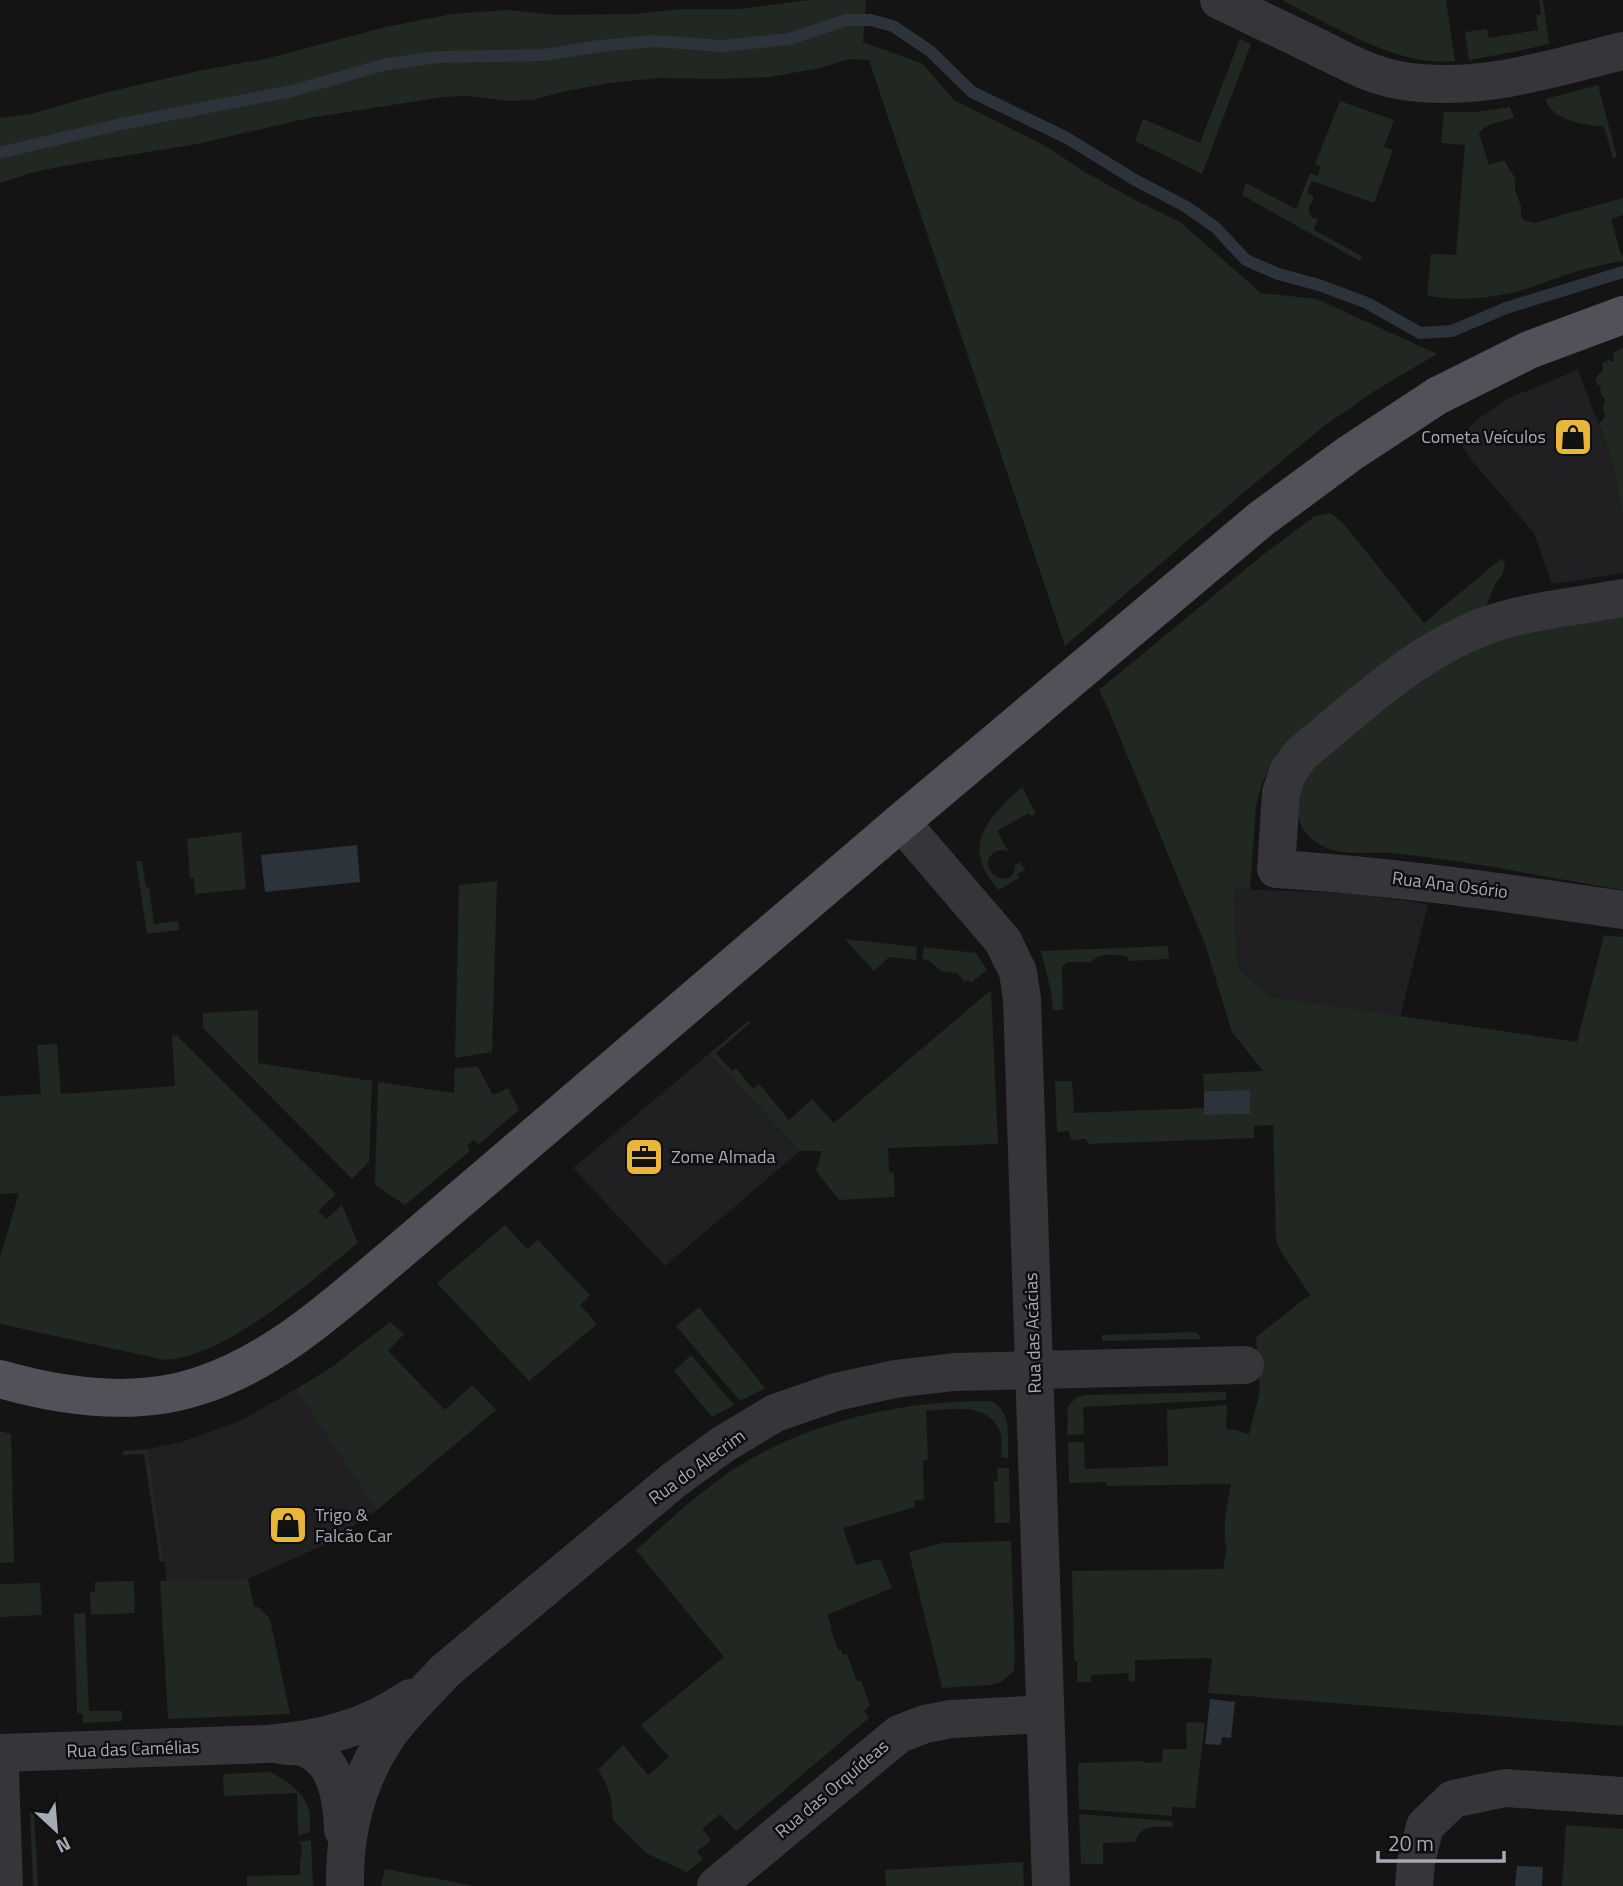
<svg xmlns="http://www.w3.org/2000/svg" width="1623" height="1886" viewBox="0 0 1623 1886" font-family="'Titillium Web',sans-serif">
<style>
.built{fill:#202022}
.green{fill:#202821}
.water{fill:#2c333a}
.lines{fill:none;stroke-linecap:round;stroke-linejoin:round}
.stream{stroke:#2c333a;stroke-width:12}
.minor{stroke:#35353a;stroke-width:38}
.major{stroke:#515259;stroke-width:38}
.labels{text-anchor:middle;stroke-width:5;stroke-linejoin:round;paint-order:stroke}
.poi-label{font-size:18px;fill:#a6aab5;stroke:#0f0f10;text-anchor:start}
.street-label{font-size:18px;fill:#a6aab5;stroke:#0f0f10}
</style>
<rect width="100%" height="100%" fill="#141415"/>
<!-- built -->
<g class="built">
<path d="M1578,370L1613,463L1623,520V573L1552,584L1534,533L1472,461L1459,441L1475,421L1509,398Z"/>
<path d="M1234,889L1348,893L1428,904L1400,1017L1270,997L1237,968Z"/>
<path d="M709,1054L800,1151L665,1266L573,1168Z"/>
<path d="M296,1389L377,1510L324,1545L248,1579L167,1581L148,1449L184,1441L242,1420Z"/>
</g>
<!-- green -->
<g class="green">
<path d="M809,0H866L863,42L923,64L954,100L1049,148L1083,171L1133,199L1180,222L1261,293L1317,299L1437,354L1379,388L1324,426L1249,488L1065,646L869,60L849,59L820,68L770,77L716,79L658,78L610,83L561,92L533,100L510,101L467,96L443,97L309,118L197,144L74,164L34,172L0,183V118L31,114L104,93L198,71L265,59L386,27L452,14L507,10L556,15L634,14L680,9H738Z"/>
<path d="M1281,0H1446L1455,61C1399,68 1330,24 1281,0Z"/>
<path d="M1539,0H1543L1549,44L1513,52L1469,60L1465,32L1487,29L1489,38L1538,30L1536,15H1541Z"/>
<path d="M1240,39L1251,44L1202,174L1135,141L1143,119L1200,143Z"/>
<path d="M1598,85L1617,157L1613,158L1604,127C1583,124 1554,122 1545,99Z"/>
<path d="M1340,101L1394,120L1384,147L1393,150L1374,203L1312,181L1307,193L1313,196V201L1309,206V213L1313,218L1318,219L1314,230L1362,256L1360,261L1242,195L1246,183L1296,209L1310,173L1317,176L1321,167L1315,164Z"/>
<path d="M1510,107L1514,118C1503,121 1484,123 1479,134L1489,165L1504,160L1515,178V190L1521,206V216L1524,220L1534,223L1623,198V215L1611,219L1621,255H1623V261C1603,264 1584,269 1565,275C1553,279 1541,284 1529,288C1501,297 1456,303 1427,295L1431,254L1456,255L1465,145L1441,143L1444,112H1476Z"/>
<path d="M1623,348V520L1613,463L1599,424L1605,417L1603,408L1605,400L1600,392L1601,387L1595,382L1598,375L1603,371L1602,363L1609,360L1614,362L1613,353Z"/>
<path d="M1330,513L1342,522L1424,623L1502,558L1505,565L1502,575L1494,586L1486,607L1271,765L1262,783L1256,806L1250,889H1234L1237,968L1270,997L1577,1042L1604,935L1623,937V1726L1208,1693L1212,1658L1135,1660V1681L1129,1682L1128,1673L1091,1675V1682H1077V1661H1074L1072,1571L1223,1569L1227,1544L1225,1543V1518L1231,1484L1107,1486L1106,1482L1069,1483L1068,1442H1084L1085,1469L1168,1466L1167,1410L1227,1405L1226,1428L1249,1434L1260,1391L1256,1337L1307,1297L1311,1296L1279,1249L1276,1239L1273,1125L1254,1126V1138L1088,1144L1086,1139L1071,1140L1069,1131L1057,1132L1055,1081H1072L1074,1113L1204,1108L1205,1115L1249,1114V1090L1204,1091L1203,1074L1263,1071L1232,1032L1205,944L1109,711L1099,690L1264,554L1315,516Z"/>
<path d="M1623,611V890C1560,880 1496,866 1433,858C1419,856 1404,854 1390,853C1367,852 1338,857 1317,843C1290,825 1295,796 1308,771L1460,649Z"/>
<path d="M1022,787L1036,814L1031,816L1029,813L997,831L1008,851C1001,850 996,849 991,855C977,872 1015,893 1015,865L1020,862L1025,870L1017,874L1019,878L999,890C959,848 988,817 1022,787Z"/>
<path d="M241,832L246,889L195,894L194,878H190L187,839Z"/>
<path d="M136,861H142L146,887H149L154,924L178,921L179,930L147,934Z"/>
<path d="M497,881L492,1052L455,1058L459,885Z"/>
<path d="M845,939L917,947L916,960L889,957L874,971Z"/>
<path d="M1168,946L1169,959L1130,961L1126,956C1115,955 1099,952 1091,962H1067L1062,967L1063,1010H1053L1051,991L1041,951Z"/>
<path d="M924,947L976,953L987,970L971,983L968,980L965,982L957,973L941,971L928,960L922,959Z"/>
<path d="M991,990L998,1144L888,1148L889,1172L894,1173L895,1197L839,1200L816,1171L822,1151H800L709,1054L748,1021L750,1023L716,1053L732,1071L736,1068L753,1089L759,1084L789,1120L812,1099L834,1123Z"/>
<path d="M258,1010V1063L372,1081L369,1162L352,1179L203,1028V1013Z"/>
<path d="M176,1035L336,1194L318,1211L326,1219L342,1205L358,1243C308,1283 229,1355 165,1360L0,1324V1257L19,1193L0,1194V1096L41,1094L37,1045L57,1044L61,1094L175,1086L172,1036Z"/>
<path d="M478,1067L493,1095L508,1088L519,1110L479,1144L474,1140L467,1146L470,1151L405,1205L375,1185L378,1082L454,1093L455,1068Z"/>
<path d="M505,1225L527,1249L538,1240L590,1295L580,1305L597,1324L529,1381L437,1283Z"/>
<path d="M699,1307L765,1388L740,1401L676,1326Z"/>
<path d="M390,1322L404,1334L388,1351L445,1410L472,1385L496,1410L377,1510L296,1389L332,1367Z"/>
<path d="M1195,1332L1199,1335L1200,1339L1102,1341V1335Z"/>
<path d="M691,1355L734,1405L712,1417L674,1371Z"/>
<path d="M1226,1392V1400L1083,1407L1084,1434L1067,1435L1068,1406L1077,1397L1086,1395Z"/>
<path d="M991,1401C1012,1411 1008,1438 1008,1458L1001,1457C1001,1448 1003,1437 999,1429C986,1402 949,1409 926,1411L928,1460L923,1461L924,1499L914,1501L915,1507L843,1528L856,1565L880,1559L892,1588L827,1615L832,1628L830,1629L839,1651L841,1650L843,1655L847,1654L857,1681H861L870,1705L864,1711L869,1718L736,1831L720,1814L702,1829L711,1840L697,1852L703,1859L687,1872L646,1853L613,1820C612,1798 610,1789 598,1770L623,1745L648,1775L669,1757L641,1725L724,1657L636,1550C661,1528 686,1504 713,1484C790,1425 896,1400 991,1401Z"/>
<path d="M0,1431L11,1434L14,1562L0,1563Z"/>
<path d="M148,1449L164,1561L160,1562L144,1454L123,1455V1451Z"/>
<path d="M997,1468H1009L1010,1523H995L994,1481H998Z"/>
<path d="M1011,1541L1015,1661L1014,1671L1001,1682L990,1685L942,1688L909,1552L942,1543Z"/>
<path d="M248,1579L254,1606L260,1608L270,1619L290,1714L168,1719L160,1581Z"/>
<path d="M134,1581L135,1613L91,1615L90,1592H95V1582Z"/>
<path d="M40,1583L42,1615L0,1617V1584Z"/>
<path d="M85,1613L89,1711H122V1721L83,1723V1714L77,1713L74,1614Z"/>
<path d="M1186,1722L1205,1723L1195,1808L1172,1807V1816L1079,1809L1078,1763L1144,1761V1763L1162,1762L1163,1749H1187Z"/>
<path d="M269,1772C285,1779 304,1792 309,1810C311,1816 310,1825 310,1832L298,1836L297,1793L224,1796L223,1774Z"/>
<path d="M30,1810H34L38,1886H33Z"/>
<path d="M1079,1814L1172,1821L1173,1827C1157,1827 1140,1824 1135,1842L1103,1843V1864H1081Z"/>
<path d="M1566,1825L1623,1829V1886H1562Z"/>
<path d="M311,1840L313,1886H247V1876L300,1875V1858L302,1857L301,1844H299V1842Z"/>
<path d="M1023,1862L1024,1886H886L885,1870Z"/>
<path d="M385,1869L475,1886H381Z"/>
</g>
<!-- water -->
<g class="water">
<path d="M357,845L360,882L265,892L261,855Z"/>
<path d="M1250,1090V1114L1204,1115V1091Z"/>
<path d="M1210,1699L1235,1702L1231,1738L1222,1737L1221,1745L1205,1744Z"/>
<path d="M1517,1866L1543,1867L1542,1886H1515Z"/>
</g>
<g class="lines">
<!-- stream -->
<path class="stream" d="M0,153L121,124L292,91L387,64L439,57L545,55L600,46L654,41L722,46L789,39L846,20H871L893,26L930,51L972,92L1067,138L1135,180L1185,206L1215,227L1246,260L1278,274L1319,285L1367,303L1420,333L1452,331L1506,308L1623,272"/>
<!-- minor -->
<g class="minor">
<path d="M1219,0C1252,16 1286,32 1319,48C1345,61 1370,75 1398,80C1475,94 1549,69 1623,51"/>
<path d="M1623,598C1581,606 1531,610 1491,624C1419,648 1360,706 1301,754L1288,772L1281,793L1276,869C1393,876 1507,893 1623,910"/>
<path d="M901,822L1003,941L1018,972L1022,999L1051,1886"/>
<path d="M280,1745C286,1746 295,1746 302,1747C337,1757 342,1800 343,1830"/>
<path d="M0,1753L267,1744C319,1740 367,1728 410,1698"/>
<path d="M0,1772L4,1886"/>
<path d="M345,1886C344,1833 357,1781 387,1736C403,1713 426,1692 445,1671L674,1480L722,1445L775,1413L836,1392L895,1379L954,1372L1245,1365"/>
<path d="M716,1886L899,1734L925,1724L951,1719L1045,1714"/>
<path d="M1414,1886L1416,1862L1425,1826L1453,1799L1505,1788L1623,1796"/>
</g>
<!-- major -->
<path class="major" d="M0,1379C63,1397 136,1407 199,1386C277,1361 339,1302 401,1250L901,822L1261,519L1349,454L1437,396L1529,350L1623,315"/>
</g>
<!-- icons -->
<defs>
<symbol id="shop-square" viewBox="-11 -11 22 22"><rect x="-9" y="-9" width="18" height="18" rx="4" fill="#e9b737" stroke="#0f0f10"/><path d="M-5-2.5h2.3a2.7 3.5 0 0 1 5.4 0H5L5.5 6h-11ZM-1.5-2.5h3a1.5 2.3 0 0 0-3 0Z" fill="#111"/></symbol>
<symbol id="office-square" viewBox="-11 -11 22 22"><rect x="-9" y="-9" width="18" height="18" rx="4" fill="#e9b737" stroke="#0f0f10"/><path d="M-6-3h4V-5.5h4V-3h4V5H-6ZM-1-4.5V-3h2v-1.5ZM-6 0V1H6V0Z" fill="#111"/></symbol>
</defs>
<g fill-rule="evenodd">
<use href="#shop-square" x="1551" y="415" width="44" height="44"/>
<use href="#office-square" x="622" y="1135" width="44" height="44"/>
<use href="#shop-square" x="266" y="1503" width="44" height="44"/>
</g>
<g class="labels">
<!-- poi labels -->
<g class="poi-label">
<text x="1546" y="443" text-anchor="end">Cometa Veículos</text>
<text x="671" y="1163">Zome Almada</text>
<text x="315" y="1521">Trigo &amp;<tspan x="315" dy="21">Falcão Car</tspan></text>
</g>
<!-- street labels -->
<g class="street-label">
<text transform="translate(1450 885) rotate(7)" y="6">Rua Ana Osório</text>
<text transform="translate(1033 1333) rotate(-92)" y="6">Rua das Acácias</text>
<text transform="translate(697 1467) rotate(-36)" y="6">Rua do Alecrim</text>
<text transform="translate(133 1749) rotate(-2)" y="6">Rua das Camélias</text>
<text transform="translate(832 1789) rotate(-40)" y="6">Rua das Orquídeas</text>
</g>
</g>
<!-- north arrow -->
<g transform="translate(56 1830) rotate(154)" stroke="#0f0f10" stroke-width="5" paint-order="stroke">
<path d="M0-5L12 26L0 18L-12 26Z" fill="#a6aab5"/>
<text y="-10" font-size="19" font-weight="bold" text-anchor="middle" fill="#a6aab5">N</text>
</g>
<!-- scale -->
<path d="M1378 1851v10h126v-10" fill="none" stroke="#a6aab5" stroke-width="3.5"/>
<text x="1388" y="1851" font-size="21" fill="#a6aab5" stroke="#0f0f10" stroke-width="5" paint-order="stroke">20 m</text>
</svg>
